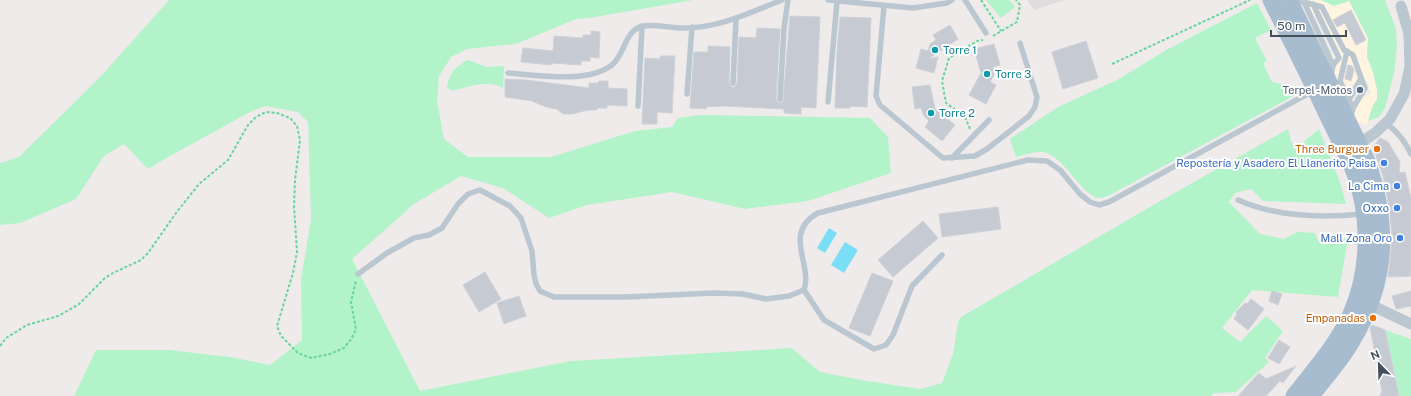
<svg xmlns="http://www.w3.org/2000/svg" width="1411" height="396" viewBox="0 0 1411 396" font-family="'Public Sans',sans-serif">
<style>
.commercial{fill:#fef4e0;fill-rule:evenodd}
.education{fill:#e0dcdd}
.green{fill:#b2f3ca}
.water{fill:#7adff6}
.building{fill:#c6cad2;stroke:#ced1d8}
.lines{fill:none;stroke-linecap:round;stroke-linejoin:round}
.path{stroke:#67d59c;stroke-width:2;stroke-dasharray:3 2;stroke-linecap:butt}
.service{stroke:#bac7d0;stroke-width:5.5}
.minor{stroke:#bac7d0;stroke-width:11}
.primary{stroke:#a7bccf;stroke-width:17}
.culture-dot{fill:#0f9aa8;stroke:#fff;stroke-width:1.5}
.service-dot{fill:#5c6f8a;stroke:#fff;stroke-width:1.5}
.food-dot{fill:#e8710a;stroke:#fff;stroke-width:1.5}
.shop-dot{fill:#3f7fe0;stroke:#fff;stroke-width:1.5}
.labels{text-anchor:middle;stroke-width:4;stroke-linejoin:round;paint-order:stroke}
.culture-label{font-size:11px;fill:#0d838f;stroke:#fff;text-anchor:start}
.service-label{font-size:11px;fill:#4e5e75;stroke:#fff;text-anchor:end}
.food-label{font-size:11px;fill:#c56008;stroke:#fff;text-anchor:end}
.shop-label{font-size:11px;fill:#366cbe;stroke:#fff;text-anchor:end}
</style>
<rect width="100%" height="100%" fill="#efebeb"/>
<!-- commercial -->
<path class="commercial" d="M1302,0H1321L1334,6L1349,1L1368,38L1367,57L1373,72L1377,89V100L1373,105L1367,126L1358,122L1302,4ZM1351,10L1366,40L1356,45L1345,23L1341,24L1338,17ZM1320,13L1339,52L1328,57L1310,18ZM1343,64L1354,67L1350,80L1339,77ZM1366,79L1371,94L1354,101L1348,86Z"/>
<!-- education -->
<path class="education" d="M1027,0H1065L1034,10Z"/>
<!-- green -->
<g class="green">
<path d="M169,0H693L595,17L576,19L516,44L467,49L451,57L439,76L437,101L444,139L468,157H551L635,131L672,127L678,118L701,115L870,118L888,137L891,173L808,201L745,209L672,192L587,205L549,218L503,188L461,176L414,204L352,259L420,391L571,361L792,348L820,372L867,381L920,389L942,383L953,354L958,322L961,317L1155,204L1288,129L1294,150L1319,129L1340,182L1346,204L1263,201L1251,189L1235,193L1229,202L1260,234L1284,239L1297,232L1315,233L1318,241L1348,238L1338,297L1252,290L1222,328L1240,342L1266,316L1283,331L1265,358L1269,362L1236,392L1214,393L1211,396H74L96,350H169L230,357L270,365L302,340L301,280L311,219L308,122L298,112L265,106L248,113L163,160L148,169L124,144L104,156L76,199L20,223L0,225V163L19,157L102,75Z"/>
<path d="M986,0H1009L1015,7L1001,18Z"/>
<path d="M1321,0H1385L1396,29L1397,47L1394,73L1385,108L1379,117L1368,121L1373,105L1377,100V89L1373,72L1367,57L1368,38L1349,1L1334,6Z"/>
<path d="M1257,3L1271,30L1255,38L1267,61L1263,63L1272,82L1296,87L1299,93L1108,196C1105,197 1101,198 1099,198C1084,198 1065,159 1047,153C1037,150 1025,155 1016,157L1010,139L1058,107L1117,80L1168,49Z"/>
<path d="M468,60L487,67L504,66L503,88C491,79 465,87 452,91L447,88C450,72 454,68 468,60Z"/>
<path d="M1385,330L1411,339V396H1397L1399,394Z"/>
</g>
<!-- water -->
<g class="water">
<path d="M829,228L837,233L825,253L817,248Z"/>
<path d="M845,242L858,250L844,273L831,265Z"/>
</g>
<!-- building -->
<g class="building">
<path d="M1351,10L1366,40L1356,45L1345,23L1337,27L1333,20Z"/>
<path d="M790,16L820,17L816,108L801,107V114L784,113V109L723,106L706,107V109L690,108L694,52H708V46L730,47L729,83L731,87H735L737,83L739,37L756,38L757,28L780,29L776,99L778,103L783,102Z"/>
<path d="M840,17L871,18L867,107L850,106V108H835L837,52Z"/>
<path d="M950,25L958,39L928,59L938,57L934,73L916,68L921,49L928,51L930,44L936,40L933,35Z"/>
<path d="M591,31L600,32L599,58L590,57V61H581V65L551,63V65L521,62L523,48L553,51L554,36L583,38V35H591Z"/>
<path d="M1086,41L1098,78L1063,89L1052,52Z"/>
<path d="M994,44L1000,65L993,67L994,75L990,82L996,85L986,104L969,95L981,73L974,49Z"/>
<path d="M660,56H675L672,113L657,112V124H642L645,58L660,59Z"/>
<path d="M1348,65L1352,66L1354,70L1351,81L1345,79Z"/>
<path d="M505,79L526,80L589,88V83H598L599,81H608V88L627,89V106L607,105V108H597V110H588L572,114H563L557,109L546,107L532,101L505,97Z"/>
<path d="M930,85L935,109L955,125L942,141L925,127L929,121L924,116L921,108L915,109L912,87Z"/>
<path d="M1380,138L1388,142L1400,162L1399,173L1405,172L1411,199V276L1388,277L1390,262L1392,237L1390,212L1383,176L1373,147Z"/>
<path d="M998,207L1001,229L942,237L939,214Z"/>
<path d="M923,221L938,238L893,277L878,260Z"/>
<path d="M485,272L501,299L479,312L463,285Z"/>
<path d="M872,273L893,281L870,336L849,328Z"/>
<path d="M1272,291L1282,294L1278,305L1269,301Z"/>
<path d="M1411,291V306L1396,309L1392,296Z"/>
<path d="M519,296L526,316L504,324L497,303Z"/>
<path d="M1251,299L1264,309L1248,330L1234,319L1237,314L1236,312L1245,303L1247,304Z"/>
<path d="M1372,325L1385,330L1399,396H1380L1382,391L1370,327Z"/>
<path d="M1279,340L1290,347L1279,364L1268,358Z"/>
<path d="M1296,366L1283,383L1280,381L1266,396H1238L1259,373L1266,379Z"/>
</g>
<g class="lines">
<!-- path -->
<g class="path">
<path d="M981,0L1001,31"/>
<path d="M993,36L1017,22L1020,5L1016,0"/>
<path d="M1112,64L1250,0"/>
<path d="M970,129L965,117L946,103L942,81L949,58L977,41L983,40"/>
<path d="M0,346L6,338L27,325L58,316L67,311L79,304L105,278L113,273L141,260L148,253L176,213L199,184L228,160L248,125L256,117L266,112L277,113L290,118L297,126L300,140L295,180L294,206L297,252L293,273L277,326L281,336L298,353L311,358L330,354L344,348L352,338L356,329L351,302L356,281"/>
</g>
<!-- service -->
<g class="service">
<path d="M828,0L913,8L947,3L952,0"/>
<path d="M965,0L986,33"/>
<path d="M1293,2H1304L1322,7L1344,50L1353,55L1361,78L1349,100"/>
<path d="M1304,2L1333,65"/>
<path d="M1313,4L1339,58L1333,65L1331,76"/>
<path d="M884,6L876,96L880,105L943,158L975,156L987,149L1029,116L1035,107L1037,97L1020,43"/>
<path d="M1347,51L1340,81L1353,108L1351,117"/>
<path d="M508,73C538,75 587,84 612,65C625,55 625,28 644,26C656,24 670,28 683,28C719,28 749,13 782,0"/>
<path d="M733,83L736,19"/>
<path d="M687,94L692,27"/>
<path d="M780,99L784,28L788,0"/>
<path d="M828,102L837,2"/>
<path d="M638,106L642,26"/>
<path d="M1353,108L1365,88L1361,78"/>
<path d="M1386,123C1398,132 1405,141 1411,154"/>
<path d="M952,158L989,120"/>
<path d="M1238,200C1276,217 1321,218 1362,214"/>
<path d="M358,274L387,253L414,238L429,235L442,228L458,204L468,194L480,190L510,206L521,218L532,251L534,275L536,284L540,291L554,297H626L714,293L743,294L766,299L789,296L804,290"/>
<path d="M804,290C813,264 782,233 818,213L1028,160L1047,161L1060,170L1080,194L1090,202L1099,205L1109,202L1313,91"/>
<path d="M804,290L824,320L874,349L886,345L893,335L912,286L942,255"/>
</g>
<!-- minor -->
<g class="minor">
<path d="M1359,144L1375,133L1390,119L1404,94L1410,67L1409,34L1401,6"/>
<path d="M1371,305L1411,324"/>
</g>
<!-- primary -->
<g class="primary">
<path d="M1271,0C1290,38 1309,76 1327,114C1335,131 1344,149 1352,166C1371,212 1371,269 1351,314C1337,345 1314,370 1294,396"/>
<path d="M1289,0L1367,161C1392,232 1386,292 1343,355C1333,369 1321,383 1311,396"/>
</g>
</g>
<!-- markers -->
<g class="culture-dot">
<circle cx="935" cy="50" r="4"/>
<circle cx="987" cy="74" r="4"/>
<circle cx="931" cy="113" r="4"/>
</g>
<circle class="service-dot" cx="1360" cy="90" r="4"/>
<g class="food-dot">
<circle cx="1377" cy="149" r="4"/>
<circle cx="1373" cy="318" r="4"/>
</g>
<g class="shop-dot">
<circle cx="1384" cy="163" r="4"/>
<circle cx="1397" cy="186" r="4"/>
<circle cx="1397" cy="208" r="4"/>
<circle cx="1400" cy="238" r="4"/>
</g>
<g class="labels">
<!-- culture labels -->
<g class="culture-label">
<text x="943" y="54">Torre 1</text>
<text x="995" y="78">Torre 3</text>
<text x="939" y="117">Torre 2</text>
</g>
<!-- service labels -->
<g class="service-label">
<text x="1352" y="94">Terpel -Motos</text>
</g>
<!-- food labels -->
<g class="food-label">
<text x="1369" y="153">Three Burguer</text>
<text x="1365" y="322">Empanadas</text>
</g>
<!-- shop labels -->
<g class="shop-label">
<text x="1376" y="167">Repostería y Asadero El Llanerito Paisa</text>
<text x="1389" y="190">La Cima</text>
<text x="1389" y="212">Oxxo</text>
<text x="1392" y="242">Mall Zona Oro</text>
</g>
</g>
<!-- north arrow -->
<g transform="translate(1379 364) rotate(337)" stroke="#ffffff" stroke-width="3" paint-order="stroke">
<path d="M0-3L7 15L0 10L-7 15Z" fill="#42505b"/>
<text y="-6" font-size="11" font-weight="bold" text-anchor="middle" fill="#42505b">N</text>
</g>
<!-- scale -->
<path d="M1271 30v6h75v-6" fill="none" stroke="#42505b" stroke-width="2"/>
<text x="1277" y="30" font-size="12" fill="#42505b" stroke="#ffffff" stroke-width="3" paint-order="stroke">50 m</text>
</svg>
